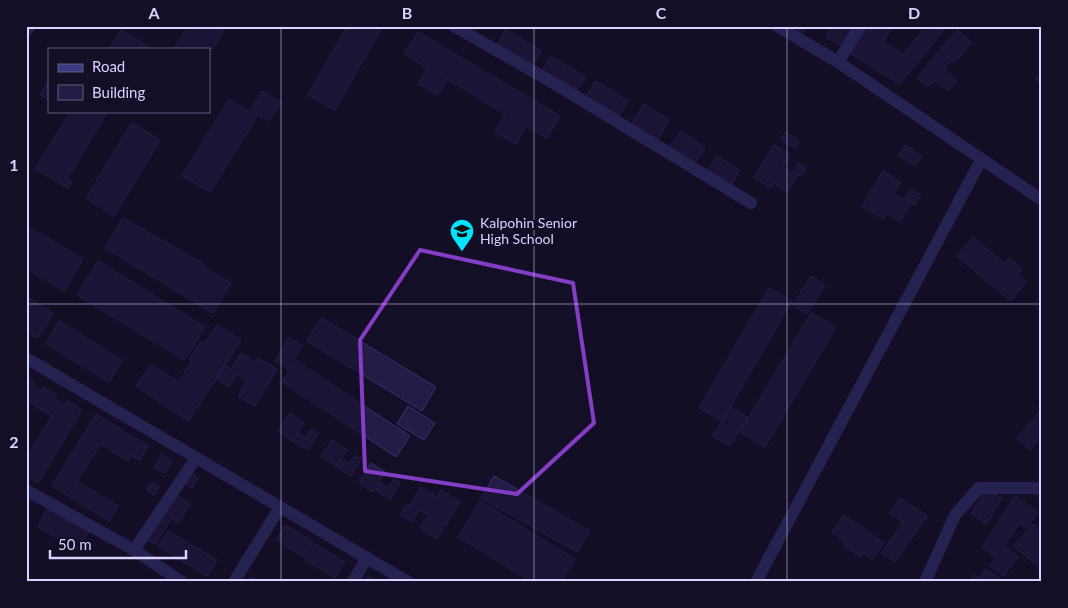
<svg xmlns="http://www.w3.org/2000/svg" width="1068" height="608" viewBox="0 0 1068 608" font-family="Lato,sans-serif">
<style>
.building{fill:#241b47;stroke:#3b2d73}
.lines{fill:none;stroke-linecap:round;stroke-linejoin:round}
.minor{stroke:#3d3a85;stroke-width:12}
.marked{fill:none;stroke:#843dc5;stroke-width:4;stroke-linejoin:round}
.grid{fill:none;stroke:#d9d4ff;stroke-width:1;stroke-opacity:0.55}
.labels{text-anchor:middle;stroke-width:4;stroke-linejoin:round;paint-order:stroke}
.poi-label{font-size:14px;fill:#d9d4ff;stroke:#130f26;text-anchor:start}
.neatline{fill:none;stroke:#d9d4ff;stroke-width:2}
.grid-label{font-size:16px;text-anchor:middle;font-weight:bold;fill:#d9d4ff}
</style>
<rect width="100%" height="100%" fill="#130f26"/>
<!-- building -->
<g class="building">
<path d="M188,26H226L209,55V49H174Z"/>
<path d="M344,26H383L335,110L308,95L346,28Z"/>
<path d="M781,26H807L799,38Z"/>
<path d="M832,26H853L842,46L826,37Z"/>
<path d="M868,26H892L883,42L903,55L926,26H947L900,84L851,54Z"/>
<path d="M506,29L541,51L531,67L496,46Z"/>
<path d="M121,30L148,46L150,49H109Z"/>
<path d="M957,30L972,42L954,63L951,60L944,69L957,80L948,91L935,80L928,87L917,78Z"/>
<path d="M418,32L560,116L547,138L526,126L516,144L495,132L505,114L447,79L438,95L418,84L427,68L404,54Z"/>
<path d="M551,56L585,77L575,94L540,73Z"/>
<path d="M1042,72V85L1035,79Z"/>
<path d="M49,80V100L40,95Z"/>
<path d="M596,81L628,101L618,117L585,98Z"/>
<path d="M262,91L281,102L269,121L251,110Z"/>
<path d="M229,99L257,116L210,192L182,176Z"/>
<path d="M644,104L669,120L657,141L631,125Z"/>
<path d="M71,111H108L67,179L72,182L68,188L35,169Z"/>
<path d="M132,123L160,140L114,216L86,198Z"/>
<path d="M681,131L705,148L692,167L668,149Z"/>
<path d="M785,132L799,141L795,148L781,140Z"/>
<path d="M774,145L790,155L783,166L792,173L798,163L806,168L801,176L798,175L787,192L774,183L770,188L754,177Z"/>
<path d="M905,145L922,156L915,166L898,155Z"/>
<path d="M717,156L740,170L730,187L707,172Z"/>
<path d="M883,171L901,182L894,194L904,200L911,189L921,195L914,206L911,203L900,222L887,214L883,219L862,206Z"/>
<path d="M123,218L204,264L203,266L231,283L213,313L105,248Z"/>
<path d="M26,225L83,259L64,291L26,268Z"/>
<path d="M973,237L1004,263L1009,258L1022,269L1017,274L1026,282L1011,301L957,256Z"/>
<path d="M98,261L205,327L184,360L77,295Z"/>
<path d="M811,276L825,285L807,314L793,305Z"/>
<path d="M769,288L792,301L722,421L699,408Z"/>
<path d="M26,296L53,313L38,338L26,331Z"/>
<path d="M811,313L836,327L765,447L740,432Z"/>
<path d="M322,318L436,387L422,411L307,341Z"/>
<path d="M59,321L122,360L109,382L46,344Z"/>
<path d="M217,325L241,340L188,421L136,386L151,364L179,382L192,361L189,359L200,342L204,344Z"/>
<path d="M289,337L302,346L288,369L275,361Z"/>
<path d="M241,353L255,362L258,358L277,369L255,406L238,396L247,380L237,374L229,387L217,379L225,365L231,369Z"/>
<path d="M296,361L410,436L396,457L282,382Z"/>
<path d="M26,376L34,381L32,385L41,391L44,387L57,395L54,399L65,406L68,401L82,410L38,483L26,476V456L27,457L52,416L26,401Z"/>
<path d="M1042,403V436L1030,450L1017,438L1041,410L1038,408Z"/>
<path d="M408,406L435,423L424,440L397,424Z"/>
<path d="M731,407L748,417L730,446L713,436Z"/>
<path d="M290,413L304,423L292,441L278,431Z"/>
<path d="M96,414L148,446L140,461L131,455L128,461L100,444L77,481L118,506L109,521L52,486Z"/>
<path d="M312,429L318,433L308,450L293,441L298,433L306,438Z"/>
<path d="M332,440L347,450L336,466L321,456Z"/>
<path d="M162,455L172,461L165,473L154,467Z"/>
<path d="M355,455L361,459L351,476L336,466L341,459L349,464Z"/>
<path d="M371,463L385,472L373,492L359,483Z"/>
<path d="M189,473L198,478L192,488L183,483Z"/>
<path d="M494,476L590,531L577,552L481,498Z"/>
<path d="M394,479L400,483L390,500L376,490L380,483L388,488Z"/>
<path d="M152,482L159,487L154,495L146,490Z"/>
<path d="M421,487L437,497L441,490L460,502L437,539L420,528L428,515L419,510L412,522L400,515L407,504L410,505Z"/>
<path d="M986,489L1002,498L986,524L971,514Z"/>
<path d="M176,495L190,504L178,523L164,514Z"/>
<path d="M1015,496L1038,512L1027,528L1019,523L1004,546L1018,556L1004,576L990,566L996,557L982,548Z"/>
<path d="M900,498L927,516L895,562L882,553L903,522L890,513Z"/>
<path d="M480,501L575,559L561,582H532L458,537Z"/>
<path d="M47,509L89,532L78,550L38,527Z"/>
<path d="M844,515L884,543L872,560L864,553L861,557L844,546L846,542L832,532Z"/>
<path d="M161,516L170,521L155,544L147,540Z"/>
<path d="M1033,524L1042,531V570L1014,546Z"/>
<path d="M285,525L313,542L304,557L276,540Z"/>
<path d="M168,531L217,560L207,576L158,546Z"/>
<path d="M315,544L345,562L335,578L305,560Z"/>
<path d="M985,569L1005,582H969L974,575L979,578Z"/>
<path d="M368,576L378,582H365Z"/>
<path d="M250,577L258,582H247Z"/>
</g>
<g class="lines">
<!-- minor -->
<g class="minor">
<path d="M454,26L557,85L751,203"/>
<path d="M777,26L838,62L860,26"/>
<path d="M26,31L30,26"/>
<path d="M838,62L1042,200"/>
<path d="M26,358L408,582"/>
<path d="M26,490L134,550L182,582"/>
<path d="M134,550L196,458"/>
<path d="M234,582L280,507"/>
<path d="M353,582L367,557"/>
<path d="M756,582L981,160"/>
<path d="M925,582L955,515L979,488H1032L1042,489"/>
</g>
</g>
<!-- marked area -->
<path d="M0 0H1068V608H0ZM420,250L573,283L594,423L517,494L365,471L360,340Z" fill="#130f26" fill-opacity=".55" fill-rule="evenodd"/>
<path class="marked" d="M420,250L573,283L594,423L517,494L365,471L360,340Z"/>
<!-- grid -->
<path class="grid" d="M281,26V582M534,26V582M787,26V582M26,304H1042"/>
<!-- icons -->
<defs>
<symbol id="school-pin" viewBox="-11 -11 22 30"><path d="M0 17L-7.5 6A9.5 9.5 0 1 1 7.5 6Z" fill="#00e5ff" stroke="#130f26"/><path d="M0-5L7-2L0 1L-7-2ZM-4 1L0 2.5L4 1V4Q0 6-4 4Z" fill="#111"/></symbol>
</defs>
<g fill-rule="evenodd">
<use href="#school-pin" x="448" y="217" width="28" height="38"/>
</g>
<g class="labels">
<!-- poi labels -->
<g class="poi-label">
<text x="480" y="228">Kalpohin Senior<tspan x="480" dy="16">High School</tspan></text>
</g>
</g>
<!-- border -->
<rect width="1068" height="608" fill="none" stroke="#130f26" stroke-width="55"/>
<!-- legend -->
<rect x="48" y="48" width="162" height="65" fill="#130f26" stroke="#625e7d"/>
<rect x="58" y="64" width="25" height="8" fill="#3d3a85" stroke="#625e7d"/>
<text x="92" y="72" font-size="15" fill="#d9d4ff">Road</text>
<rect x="58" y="85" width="25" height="15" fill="#241b47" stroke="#625e7d"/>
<text x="92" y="98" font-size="15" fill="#d9d4ff">Building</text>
<!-- scale -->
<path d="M50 550v8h136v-8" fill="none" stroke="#d9d4ff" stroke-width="2.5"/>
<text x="58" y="550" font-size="15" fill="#d9d4ff" stroke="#130f26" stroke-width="4" paint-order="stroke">50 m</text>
<rect x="28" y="28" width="1012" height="552" class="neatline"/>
<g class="grid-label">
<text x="154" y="19">A</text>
<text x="407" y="19">B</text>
<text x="661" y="19">C</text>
<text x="914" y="19">D</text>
<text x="14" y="171">1</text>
<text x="14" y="448">2</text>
</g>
</svg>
